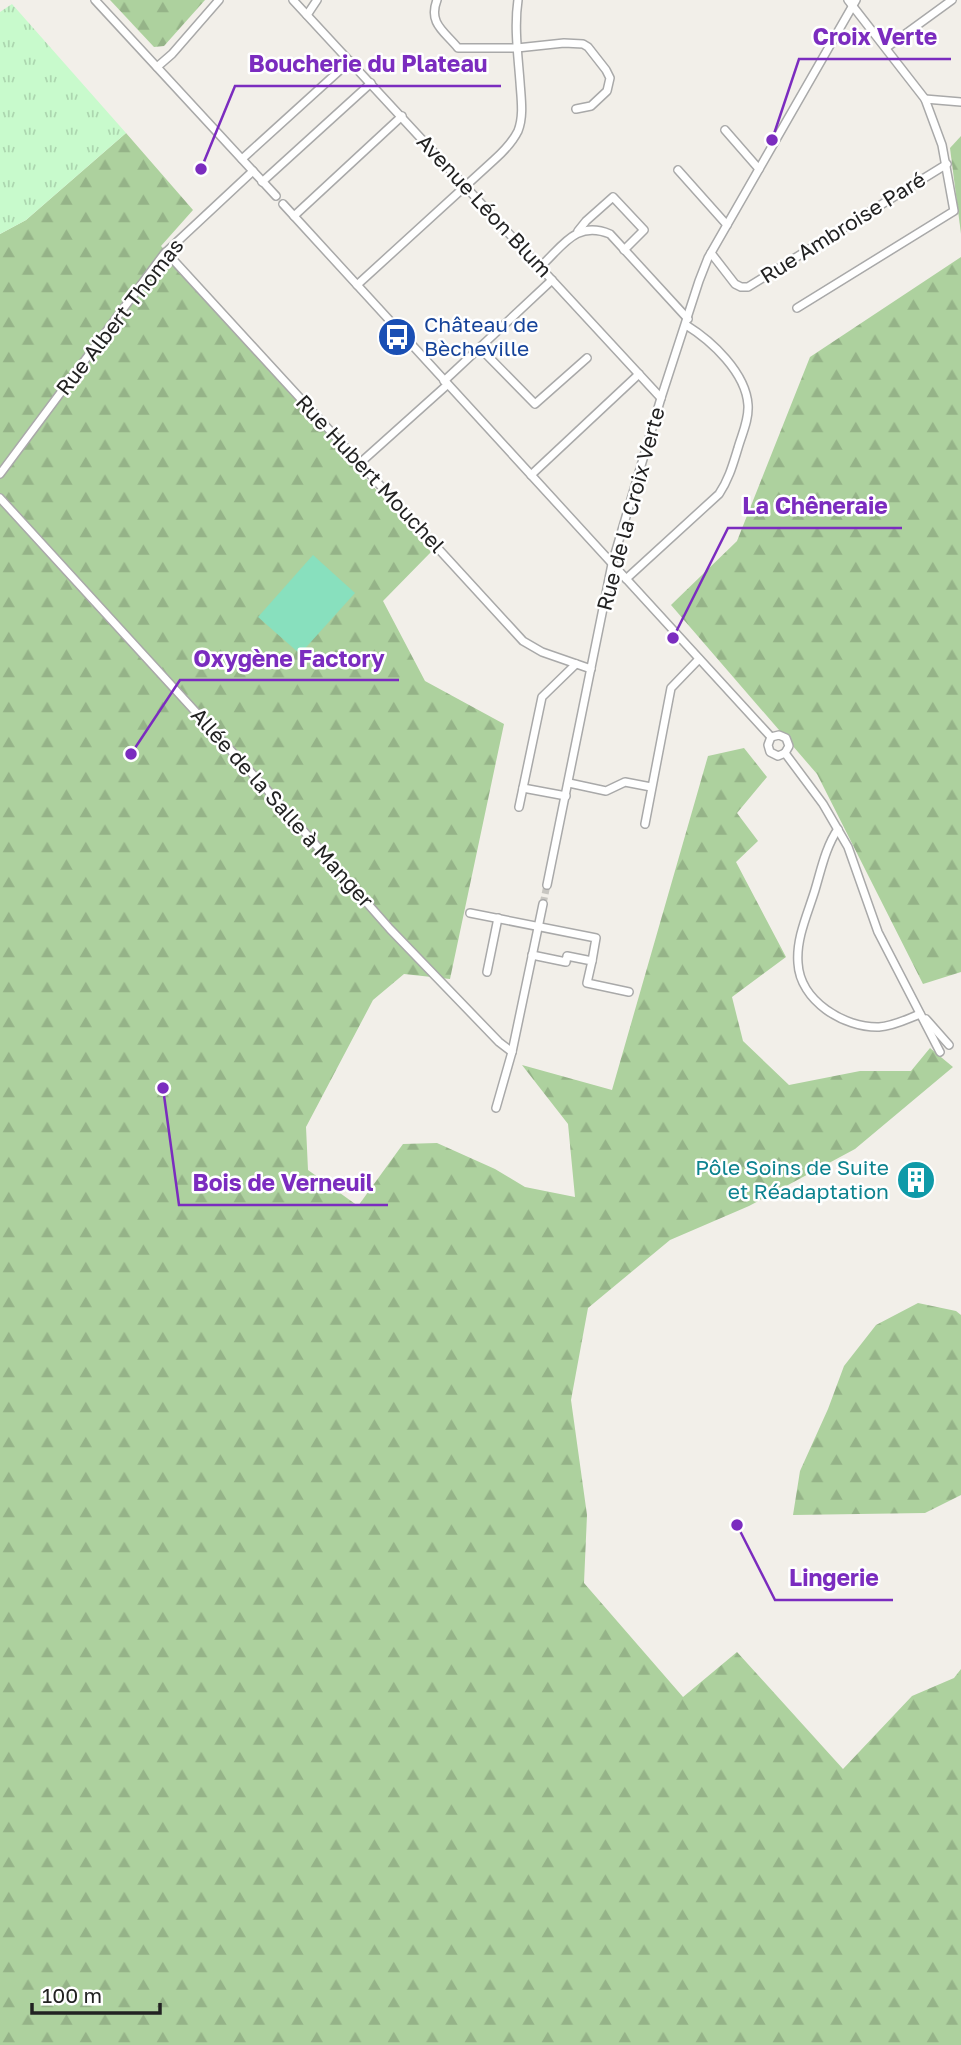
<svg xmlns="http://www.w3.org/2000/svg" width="961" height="2045" viewBox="0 0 961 2045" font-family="'Golos Text',sans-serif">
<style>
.forest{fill:url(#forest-firs)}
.park{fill:url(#park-tufts)}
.pitch{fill:#88e0be}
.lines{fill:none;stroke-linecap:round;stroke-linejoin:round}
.minor-tunnel{stroke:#c8c6c1;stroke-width:7;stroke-dasharray:7 3.5;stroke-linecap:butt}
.minor-casing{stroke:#a9a9a9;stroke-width:10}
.minor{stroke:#fff;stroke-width:7}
.labels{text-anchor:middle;stroke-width:5;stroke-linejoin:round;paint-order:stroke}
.street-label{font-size:21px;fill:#222;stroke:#fff}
.transit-label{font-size:21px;fill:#164399;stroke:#fff;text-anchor:start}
.culture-label{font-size:21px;fill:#0d838f;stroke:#fff;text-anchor:end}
.leader{fill:none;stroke:#7b2cbf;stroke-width:2.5}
.callout-dot{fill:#7b2cbf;stroke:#fff;stroke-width:2.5}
.callout-label{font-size:23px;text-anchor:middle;font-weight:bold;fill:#7b2cbf;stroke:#fff;stroke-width:5;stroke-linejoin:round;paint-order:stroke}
</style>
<defs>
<pattern id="forest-firs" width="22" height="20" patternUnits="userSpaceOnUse" patternTransform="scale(1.75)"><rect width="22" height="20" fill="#add19e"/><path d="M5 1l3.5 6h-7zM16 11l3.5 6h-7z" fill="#95b388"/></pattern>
<pattern id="park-tufts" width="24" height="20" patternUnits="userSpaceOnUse" patternTransform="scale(1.75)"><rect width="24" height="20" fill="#c8facc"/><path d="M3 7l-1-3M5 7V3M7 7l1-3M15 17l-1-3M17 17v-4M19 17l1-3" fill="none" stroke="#acd6af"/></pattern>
</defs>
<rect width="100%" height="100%" fill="#f2efe9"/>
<!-- forest -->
<g class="forest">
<path d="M110,0H205L164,46L154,47Z"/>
<path d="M126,133L193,210L161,246L431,552L383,601L425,681L504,724L450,979L404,974L373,1000L306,1127L308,1170L358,1206L403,1144L437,1143L495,1169L525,1187L575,1197L568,1124L522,1065L612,1090L708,756L744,748L767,777L737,813L758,841L736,862L786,957L732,997L743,1041L789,1085L860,1071H911L930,1048L953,1067L855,1149L749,1206L670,1240L588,1308L571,1400L587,1515L584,1583L683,1697L737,1652L843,1769L912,1696L954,1678L961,1669V2045H0V234L26,220Z"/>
<path d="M961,136V234L950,148Z"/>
<path d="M961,257V972L923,984L817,774L671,605L737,541L810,357Z"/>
<path d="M918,1303L956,1311L961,1315V1495L925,1513L793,1515L800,1471L828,1409L844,1366L876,1325Z"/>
</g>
<!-- park -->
<path class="park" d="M12,4L126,133L26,220L0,234V12Z"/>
<!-- pitch -->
<path class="pitch" d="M313,555L355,593L300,654L258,617Z"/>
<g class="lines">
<!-- minor-tunnel -->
<path class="minor-tunnel" d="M543,904L547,885"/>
<defs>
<g id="minor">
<path d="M95,0L276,196"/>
<path d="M293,0L661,398"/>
<path d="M437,0C428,23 444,31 458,48H517L564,43L583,44L588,47L606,70L610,78L607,91L591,106L576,109"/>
<path d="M307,15L317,0"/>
<path d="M886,48L952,0"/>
<path d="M157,67L172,54L219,0"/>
<path d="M925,99L961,102"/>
<path d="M725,130L759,169"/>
<path d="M242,159L350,61"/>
<path d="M678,170L727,225"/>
<path d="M262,182L371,83"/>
<path d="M283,204L771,737"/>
<path d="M294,216L402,116"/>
<path d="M578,231L586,221L613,197L644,230L624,250"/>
<path d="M166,252L523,641L542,652L591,669"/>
<path d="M711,253L735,284L741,287H748L947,164"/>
<path d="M540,267C563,246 576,220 610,234L688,319"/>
<path d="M357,285L494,160C503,152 512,143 518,131C524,116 521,98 520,82C518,55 514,27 518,0"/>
<path d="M797,308L954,211L942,145L925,99L848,0"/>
<path d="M480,348L535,404L587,358"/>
<path d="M444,381L552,280"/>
<path d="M360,463L447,385"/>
<path d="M0,474L164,254L253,171"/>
<path d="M531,475L639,374"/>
<path d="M0,498L279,803L390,929L499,1042L512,1052"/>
<path d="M626,579L719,494C729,479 733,464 738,448C742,434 749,420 748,405C746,373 712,341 686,325"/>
<path d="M771,737L768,745L770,752L778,756L785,753"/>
<path d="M771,737L779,735L786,738L789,746L785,753"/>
<path d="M785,753L823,804L848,847L878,932L940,1052"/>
<path d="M569,783L606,791L625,782L651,787"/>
<path d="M523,788L566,796"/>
<path d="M519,807L542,697L576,664"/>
<path d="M645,824L671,688L699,659"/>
<path d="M838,829C826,846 821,870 815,890C808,913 796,938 798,963C800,1001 844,1028 879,1027C894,1026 907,1019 920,1014"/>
<path d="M547,885L612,564L661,398L699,281L708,258L856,0"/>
<path d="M470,913L596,938L592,961"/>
<path d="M532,955L566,962L567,956L592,961L587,983L629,992"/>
<path d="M487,972L498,918"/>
<path d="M926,1019L949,1045"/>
<path d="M496,1108L512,1052L543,904"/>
</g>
</defs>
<!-- minor casing -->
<use href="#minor" class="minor-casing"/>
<!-- minor -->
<use href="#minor" class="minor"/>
</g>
<!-- icons -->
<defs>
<symbol id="bus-disc" viewBox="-11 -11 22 22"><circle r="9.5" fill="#1a4fb4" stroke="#fff"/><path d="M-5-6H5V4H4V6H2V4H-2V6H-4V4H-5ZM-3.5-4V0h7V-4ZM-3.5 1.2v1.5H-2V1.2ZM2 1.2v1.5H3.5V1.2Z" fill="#fff"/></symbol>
<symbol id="building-disc" viewBox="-11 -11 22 22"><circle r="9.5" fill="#0f9aa8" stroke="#fff"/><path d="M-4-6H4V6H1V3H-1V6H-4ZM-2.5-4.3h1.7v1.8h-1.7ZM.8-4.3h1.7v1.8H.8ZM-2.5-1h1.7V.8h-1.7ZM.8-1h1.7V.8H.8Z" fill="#fff"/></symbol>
</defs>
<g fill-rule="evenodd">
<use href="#bus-disc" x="375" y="315" width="44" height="44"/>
<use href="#building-disc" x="894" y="1158" width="44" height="44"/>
</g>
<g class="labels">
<!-- street labels -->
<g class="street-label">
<text transform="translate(484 206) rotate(47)" y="7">Avenue Léon Blum</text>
<text transform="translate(843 228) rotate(-32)" y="7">Rue Ambroise Paré</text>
<text transform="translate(120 317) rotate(-52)" y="7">Rue Albert Thomas</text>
<text transform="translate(370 474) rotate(47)" y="7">Rue Hubert Mouchel</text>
<text transform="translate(631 509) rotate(-75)" y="7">Rue de la Croix Verte</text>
<text transform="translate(282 808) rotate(48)" y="7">Allée de la Salle à Manger</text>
</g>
<!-- transit labels -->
<g class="transit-label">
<text x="424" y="332">Château de<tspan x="424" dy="24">Bècheville</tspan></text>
</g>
<!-- culture labels -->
<g class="culture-label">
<text x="889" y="1175">Pôle Soins de Suite<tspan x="889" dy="24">et Réadaptation</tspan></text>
</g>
</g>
<!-- callouts -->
<path class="leader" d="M772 140L799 59H951M201 169L235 86H501M673 638L728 528H902M131 754L180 680H399M163 1088L179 1205H388M737 1525L775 1600H893"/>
<g class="callout-dot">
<circle cx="772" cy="140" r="7"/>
<circle cx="201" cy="169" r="7"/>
<circle cx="673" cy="638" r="7"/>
<circle cx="131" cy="754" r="7"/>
<circle cx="163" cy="1088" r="7"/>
<circle cx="737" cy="1525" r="7"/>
</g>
<g class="callout-label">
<text x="875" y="45">Croix Verte</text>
<text x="368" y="72">Boucherie du Plateau</text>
<text x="815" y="514">La Chêneraie</text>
<text x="289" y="667">Oxygène Factory</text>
<text x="283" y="1191">Bois de Verneuil</text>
<text x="834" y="1586">Lingerie</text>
</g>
<!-- scale -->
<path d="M32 2003v10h128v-10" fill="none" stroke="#222222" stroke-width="3.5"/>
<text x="42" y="2003" font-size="21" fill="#222222" stroke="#ffffff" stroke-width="5" paint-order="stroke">100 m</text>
</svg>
